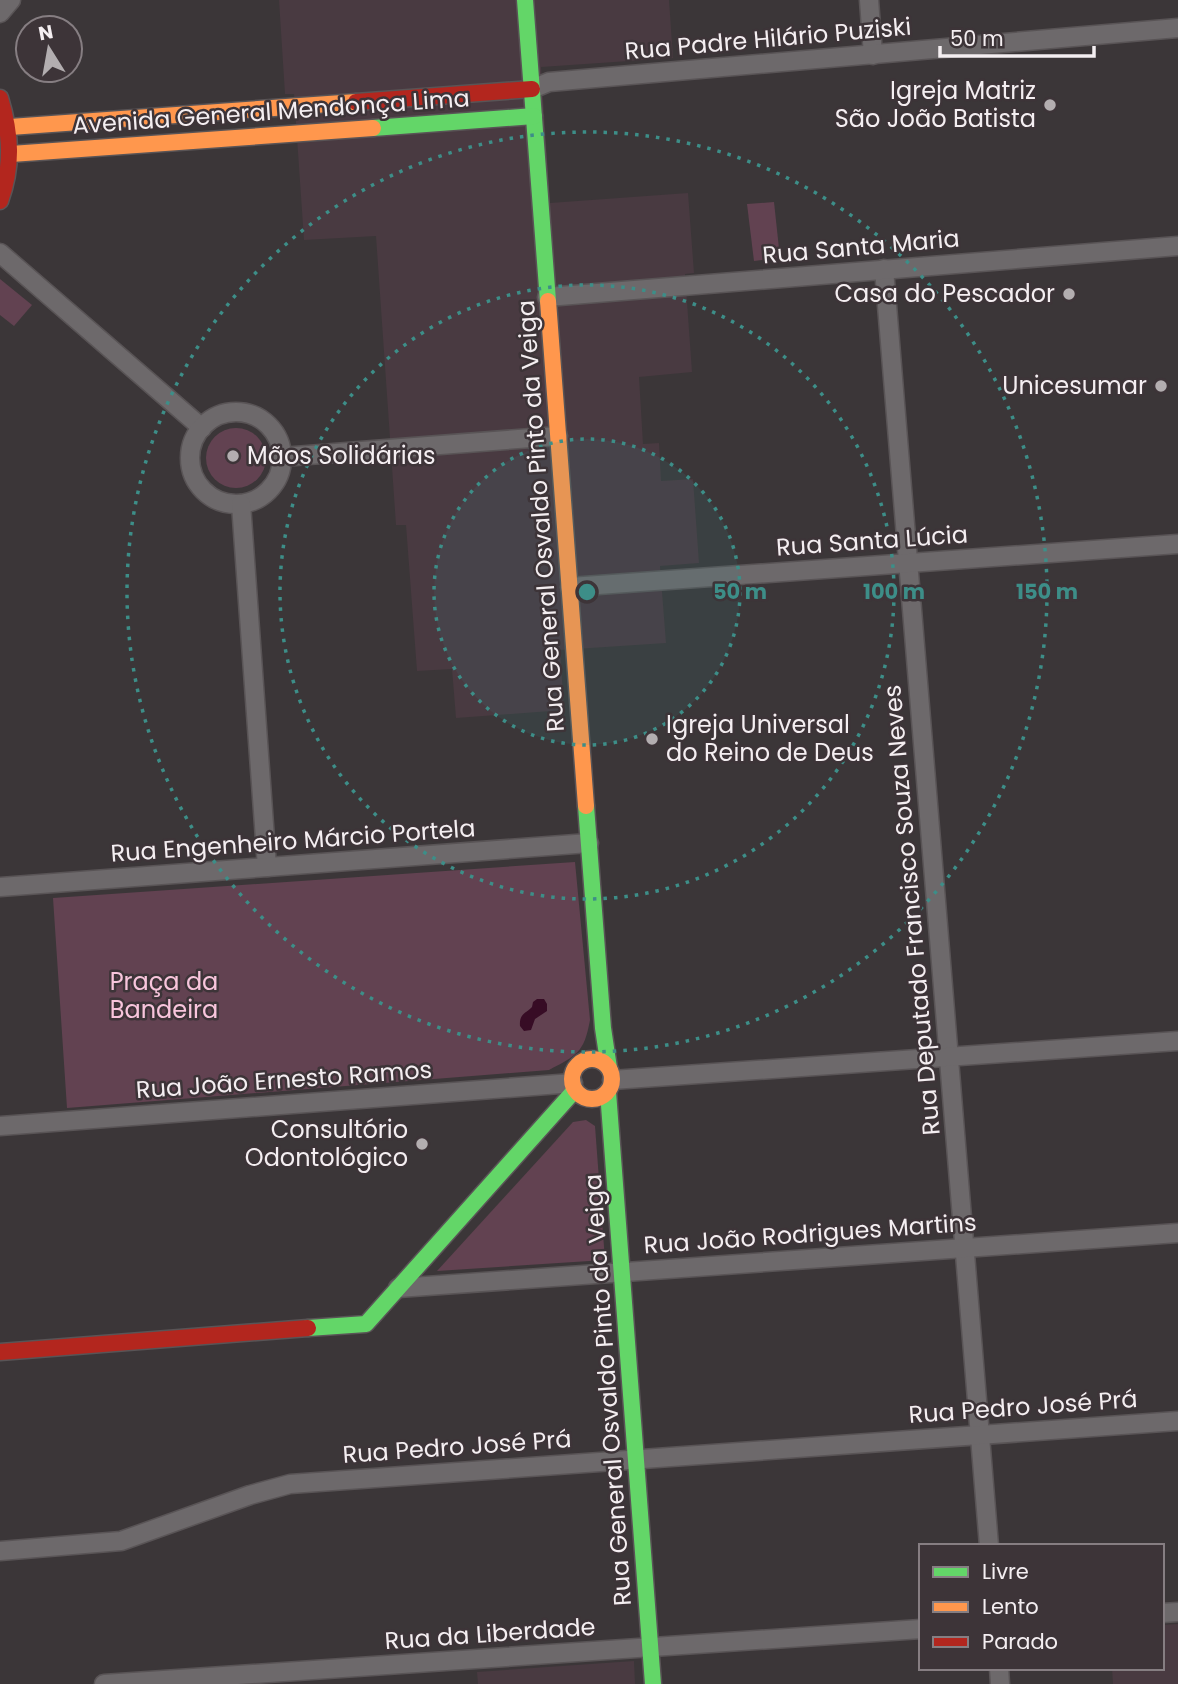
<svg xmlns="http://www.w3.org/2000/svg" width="1178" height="1684" viewBox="0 0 1178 1684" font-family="Poppins,sans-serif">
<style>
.built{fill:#493a41}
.green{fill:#624251}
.water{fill:#370c25}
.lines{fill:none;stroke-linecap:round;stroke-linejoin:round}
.street-casing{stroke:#595456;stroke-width:21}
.fast-casing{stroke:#595456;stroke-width:19}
.slow-casing{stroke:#595456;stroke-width:19}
.jam-casing{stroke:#595456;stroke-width:19}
.street{stroke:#6d696b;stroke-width:18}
.fast{stroke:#63d668;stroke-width:16}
.slow{stroke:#ff974d;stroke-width:16}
.jam{stroke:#b3261e;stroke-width:16}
.ring{fill:none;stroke:#3d8e88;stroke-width:3.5;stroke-dasharray:3.5 7}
.poi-dot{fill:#b3aeb0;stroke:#3d3438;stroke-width:2.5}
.labels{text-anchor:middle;stroke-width:5;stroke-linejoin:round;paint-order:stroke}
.street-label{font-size:24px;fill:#f4eef1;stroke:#3d3438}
.poi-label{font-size:24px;fill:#f4eef1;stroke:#3d3438;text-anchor:end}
.park-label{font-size:24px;fill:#f8c5dc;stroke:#3d3438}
.centre{fill:#3d8e88;stroke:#3d3438;stroke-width:3.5}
.ring-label{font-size:21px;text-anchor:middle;font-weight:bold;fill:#3d8e88;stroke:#3d3438;stroke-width:5;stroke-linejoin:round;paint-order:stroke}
</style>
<rect width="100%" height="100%" fill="#3b3638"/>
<!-- built -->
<g class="built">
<path d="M279,0H669L673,58L541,67L550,203L688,193L694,273L685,274L692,372L639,377L643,444L659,443L661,481L693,479L699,563L660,566L666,643L560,650L564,710L456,718L452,669L417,671L406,525H396L376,236L304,240L294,94H285Z"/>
<path d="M1178,1624V1684H1113L1112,1668H1162V1625Z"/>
<path d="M634,1661L635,1684H478L477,1672Z"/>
</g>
<!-- green -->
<g class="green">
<path d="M774,202L780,258L754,261L747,204Z"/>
<path d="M0,279L32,305L14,326L0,315Z"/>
<circle cx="236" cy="458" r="30"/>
<path d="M575,862L590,1020C584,1053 577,1055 549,1070L67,1108L53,898Z"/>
<path d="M586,1120L595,1126L605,1260L437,1271L573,1122Z"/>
</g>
<!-- water -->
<path class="water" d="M537,999H544L547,1004V1011L535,1019L531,1030L524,1031L520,1026C519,1014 525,1014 532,1007L533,1002Z"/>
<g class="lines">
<defs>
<g id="street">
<path d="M869,0L873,55"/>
<path d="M0,13L11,0"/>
<path d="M532,89L549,82L1178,28"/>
<path d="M0,253L202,428"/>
<path d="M884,269L989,1546"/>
<path d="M547,297L1178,246"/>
<circle cx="236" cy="458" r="46"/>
<path d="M282,457L558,436"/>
<path d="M241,504L267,867"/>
<path d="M570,587L1178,544"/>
<path d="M0,887L589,843"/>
<path d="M612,1080L1178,1041"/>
<path d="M0,1126L573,1083"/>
<path d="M398,1288L1178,1233"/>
<path d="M0,1551L121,1541L250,1495L290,1484L1178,1421"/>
<path d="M1162,1613L1178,1612"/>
<path d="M999,1668L1000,1684"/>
<path d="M104,1684L921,1629"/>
</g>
<g id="fast">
<path d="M525,0L548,301"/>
<path d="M373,128L534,116"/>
<path d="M586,806L603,1028L609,1068"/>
<path d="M608,1092L653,1684"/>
<path d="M308,1328L366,1324L575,1090"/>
</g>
<g id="slow">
<path d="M10,127L356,102"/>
<path d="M11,154L373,128"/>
<path d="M548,301L586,806"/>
<circle cx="592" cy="1079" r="20"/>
</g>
<g id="jam">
<path d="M0,98C11,134 13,165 0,201"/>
<path d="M356,102L532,89"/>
<path d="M0,1352L308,1328"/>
</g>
</defs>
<!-- street casing -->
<use href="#street" class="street-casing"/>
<!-- fast casing -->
<use href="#fast" class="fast-casing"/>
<!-- slow casing -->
<use href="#slow" class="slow-casing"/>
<!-- jam casing -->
<use href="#jam" class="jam-casing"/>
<!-- street -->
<use href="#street" class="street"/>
<!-- fast -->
<use href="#fast" class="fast"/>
<!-- slow -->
<use href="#slow" class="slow"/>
<!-- jam -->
<use href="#jam" class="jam"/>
</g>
<!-- distance rings -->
<circle cx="587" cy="592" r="153" fill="#3d8e88" fill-opacity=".12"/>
<g class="ring">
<circle cx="587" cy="592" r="153"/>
<circle cx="587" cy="592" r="307"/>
<circle cx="587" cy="592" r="460"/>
</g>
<!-- markers -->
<g class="poi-dot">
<circle cx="1050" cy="105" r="7"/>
<circle cx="1069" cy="294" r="7"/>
<circle cx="1161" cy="386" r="7"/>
<circle cx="233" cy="456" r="7"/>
<circle cx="652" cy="739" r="7"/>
<circle cx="422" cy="1144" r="7"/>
</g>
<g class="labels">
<!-- street labels -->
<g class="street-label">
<text transform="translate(768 39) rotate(-5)" y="8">Rua Padre Hilário Puziski</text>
<text transform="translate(271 112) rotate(-4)" y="8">Avenida General Mendonça Lima</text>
<text transform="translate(861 247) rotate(-5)" y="8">Rua Santa Maria</text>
<text transform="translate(541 516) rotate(-94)" y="8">Rua General Osvaldo Pinto da Veiga</text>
<text transform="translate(872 541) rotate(-4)" y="8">Rua Santa Lúcia</text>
<text transform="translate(293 841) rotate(-4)" y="8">Rua Engenheiro Márcio Portela</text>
<text transform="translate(912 910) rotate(-95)" y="8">Rua Deputado Francisco Souza Neves</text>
<text transform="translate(284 1080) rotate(-4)" y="8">Rua João Ernesto Ramos</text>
<text transform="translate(810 1234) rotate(-4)" y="8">Rua João Rodrigues Martins</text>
<text transform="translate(608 1390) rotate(-94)" y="8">Rua General Osvaldo Pinto da Veiga</text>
<text transform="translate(1023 1407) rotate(-4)" y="8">Rua Pedro José Prá</text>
<text transform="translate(457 1447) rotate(-4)" y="8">Rua Pedro José Prá</text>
<text transform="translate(490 1634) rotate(-4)" y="8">Rua da Liberdade</text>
</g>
<!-- poi labels -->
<g class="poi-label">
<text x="1036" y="99">Igreja Matriz<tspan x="1036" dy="28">São João Batista</tspan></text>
<text x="1055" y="302">Casa do Pescador</text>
<text x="1147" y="394">Unicesumar</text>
<text x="247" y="464" text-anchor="start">Mãos Solidárias</text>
<text x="666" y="733" text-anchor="start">Igreja Universal<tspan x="666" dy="28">do Reino de Deus</tspan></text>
<text x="408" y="1138">Consultório<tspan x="408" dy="28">Odontológico</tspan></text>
</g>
<!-- park labels -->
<g class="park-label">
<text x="164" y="990">Praça da<tspan x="164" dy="28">Bandeira</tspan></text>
</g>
</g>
<circle cx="587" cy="592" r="10" class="centre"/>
<g class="ring-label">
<text x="740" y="599">50 m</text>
<text x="894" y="599">100 m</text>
<text x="1047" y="599">150 m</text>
</g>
<!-- legend -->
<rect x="919" y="1544" width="245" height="126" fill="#3d3438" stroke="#867e82" stroke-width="2"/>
<rect x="933" y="1567" width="35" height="10" fill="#63d668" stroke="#867e82" stroke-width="2"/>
<text x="982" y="1579" font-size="21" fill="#f4eef1">Livre</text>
<rect x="933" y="1602" width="35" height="10" fill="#ff974d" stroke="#867e82" stroke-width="2"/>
<text x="982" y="1614" font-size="21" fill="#f4eef1">Lento</text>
<rect x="933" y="1637" width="35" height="10" fill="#b3261e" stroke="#867e82" stroke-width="2"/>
<text x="982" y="1649" font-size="21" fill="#f4eef1">Parado</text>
<!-- north arrow -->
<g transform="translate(49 49) rotate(349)"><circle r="33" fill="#3d3438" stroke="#867e82" stroke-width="2"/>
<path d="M0-5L12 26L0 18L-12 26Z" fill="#b3aeb0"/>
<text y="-10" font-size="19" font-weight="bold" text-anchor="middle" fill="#f4eef1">N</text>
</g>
<!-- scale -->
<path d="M940 46v10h154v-10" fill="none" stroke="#f4eef1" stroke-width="3.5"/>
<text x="950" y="46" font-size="21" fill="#f4eef1" stroke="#3d3438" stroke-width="5" paint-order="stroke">50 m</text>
</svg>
